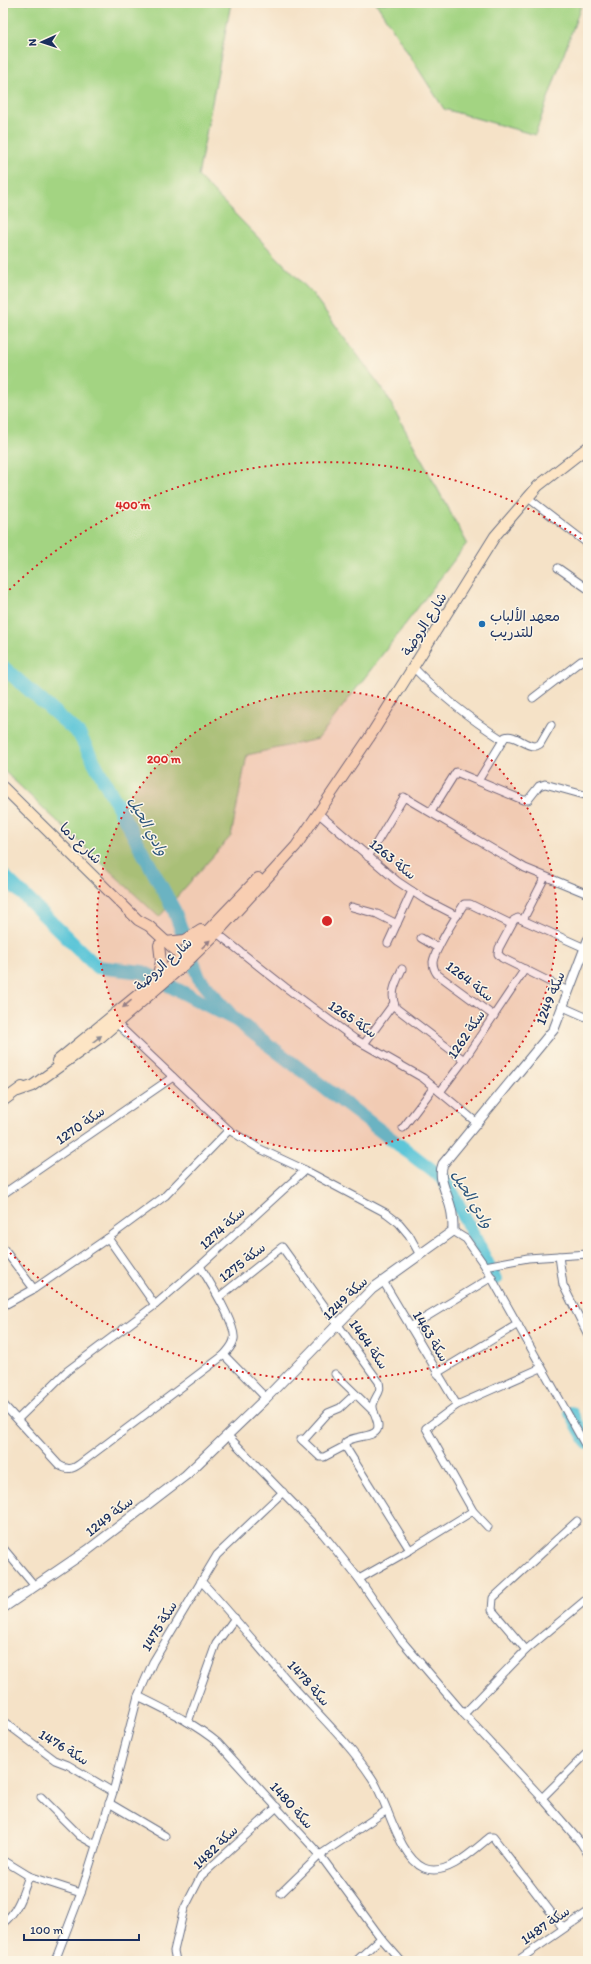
<svg xmlns="http://www.w3.org/2000/svg" width="591" height="1964" viewBox="0 0 591 1964" font-family="Itim,'Playpen Sans Arabic',sans-serif">
<style>
.green{fill:#a3d482;stroke:#5f8270}
.lines{fill:none;stroke-linecap:round;stroke-linejoin:round}
.river{stroke:#5dc6d8;stroke-width:14}
.minor-casing{stroke:#676e83;stroke-width:9}
.tertiary-casing{stroke:#676e83;stroke-width:11}
.secondary-casing{stroke:#676e83;stroke-width:12}
.minor{stroke:#fff;stroke-width:7}
.tertiary{stroke:#fff;stroke-width:9}
.secondary{stroke:#fde5c5;stroke-width:10}
.oneway{fill:#8c8a92}
.ring{fill:none;stroke:#d62828;stroke-width:2;stroke-dasharray:2 4}
.poi-dot{fill:#1f6fb2;stroke:#fcf5e5;stroke-width:1.5}
.labels{text-anchor:middle;stroke-width:3;stroke-linejoin:round;paint-order:stroke}
.poi-label{font-size:14px;fill:#1b2f5e;stroke:#fcf5e5;text-anchor:start}
.street-label{font-size:14px;fill:#1b2f5e;stroke:#fcf5e5}
.water-label{font-size:15px;font-style:italic;fill:#2c557c;stroke:#fcf5e5}
.centre{fill:#d62828;stroke:#fcf5e5;stroke-width:2}
.ring-label{font-size:12px;text-anchor:middle;font-weight:bold;fill:#d62828;stroke:#fcf5e5;stroke-width:3;stroke-linejoin:round;paint-order:stroke}
</style>
<rect width="100%" height="100%" fill="#fcf5e5"/>
<filter id="ink" filterUnits="userSpaceOnUse"><feTurbulence type="fractalNoise" baseFrequency=".025" numOctaves="2"/><feDisplacementMap in="SourceGraphic" scale="8" xChannelSelector="R" yChannelSelector="G"/><feConvolveMatrix kernelMatrix="1 2 1 2 8 2 1 2 1" color-interpolation-filters="sRGB"/></filter>
<filter id="wash" filterUnits="userSpaceOnUse"><feTurbulence type="fractalNoise" baseFrequency=".012" numOctaves="4" result="noise"/><feDisplacementMap in="SourceGraphic" scale="16" xChannelSelector="R" yChannelSelector="G"/><feGaussianBlur stdDeviation="0.9" result="paint"/><feColorMatrix in="noise" values="0 0 0 0 0 0 0 0 0 0 0 0 0 0 0 0 0 1.4 0 .05"/><feComposite in="paint" operator="in"/></filter>
<g filter="url(#wash)">
<rect width="100%" height="100%" fill="#f5e2c7"/>
<!-- green -->
<g class="green">
<path d="M3,3H231L198,176L311,292L384,391L467,543L318,739L247,755L231,836L159,917L3,770Z"/>
<path d="M376,3H582L535,135L444,109Z"/>
</g>
<g class="lines">
<!-- river -->
<g class="river">
<path d="M3,667L79,734L174,910L199,978L230,1014"/>
<path d="M3,875L97,967L143,972L236,1020L441,1177L454,1196L495,1279"/>
<path d="M571,1413L588,1443"/>
</g>
</g>
</g>
<g filter="url(#ink)">
<g class="lines">
<defs>
<g id="minor">
<path d="M527,497L588,544"/>
<path d="M558,568L588,589"/>
<path d="M414,668C441,696 470,719 503,740"/>
<path d="M533,698L581,661L588,660"/>
<path d="M478,781L505,737C515,733 525,747 536,746L540,744L551,725"/>
<path d="M431,812L456,772L523,800H528L539,786L545,784L588,796"/>
<path d="M318,813L397,881L424,899L457,916"/>
<path d="M368,857L404,797L525,868L588,894"/>
<path d="M352,907L377,914L397,924"/>
<path d="M523,920L545,877"/>
<path d="M217,933L285,987L355,1039L423,1078L476,1122"/>
<path d="M421,938L438,948"/>
<path d="M388,943L412,891"/>
<path d="M402,969C396,982 389,994 396,1008L464,1060"/>
<path d="M568,991L502,958L498,954L499,948L514,920L518,918L585,948"/>
<path d="M563,1007L588,1018"/>
<path d="M494,1016L437,974C434,970 433,967 433,962C435,948 456,917 464,904H470L511,924"/>
<path d="M113,1020L229,1130L260,1149L305,1170L386,1213L399,1223L409,1235L420,1255"/>
<path d="M364,1044L394,1003"/>
<path d="M440,1092L464,1060L525,969"/>
<path d="M403,1128L434,1087"/>
<path d="M3,1194L173,1077"/>
<path d="M453,1231L466,1239L485,1266L588,1450"/>
<path d="M108,1238L155,1305"/>
<path d="M3,1248L34,1289"/>
<path d="M559,1256L563,1285L588,1335"/>
<path d="M485,1266L528,1258L588,1254"/>
<path d="M383,1281L457,1405"/>
<path d="M219,1297L282,1247L379,1382C382,1394 375,1395 373,1405C372,1413 381,1423 377,1430C373,1438 352,1435 345,1443V1446"/>
<path d="M3,1306L34,1289L108,1238L165,1196L229,1130"/>
<path d="M410,1327L492,1277"/>
<path d="M224,1355L266,1398"/>
<path d="M437,1373L518,1324"/>
<path d="M335,1374L374,1412"/>
<path d="M3,1404L59,1465C68,1471 73,1469 81,1463L224,1355C228,1350 233,1346 234,1339C237,1326 208,1279 200,1266"/>
<path d="M18,1419L67,1371L155,1305L200,1266L305,1170"/>
<path d="M228,1436L323,1534L359,1579L401,1640L464,1714L542,1798L581,1843L588,1854"/>
<path d="M301,1439L320,1457H324L345,1446"/>
<path d="M303,1441L328,1413L340,1408L355,1394"/>
<path d="M345,1446L410,1550"/>
<path d="M488,1527L473,1511L426,1428L457,1405L541,1368"/>
<path d="M3,1548L34,1585"/>
<path d="M359,1579L410,1550L473,1511"/>
<path d="M201,1581C232,1614 259,1648 289,1682C317,1713 349,1743 372,1778C388,1802 398,1856 424,1868C446,1878 475,1849 490,1837H493L563,1928"/>
<path d="M526,1650L492,1610L493,1598L577,1521"/>
<path d="M138,1696C166,1710 194,1723 218,1743L320,1855L381,1938L401,1961"/>
<path d="M464,1714L526,1650L588,1598"/>
<path d="M3,1721L55,1760L68,1765L113,1792"/>
<path d="M188,1722L216,1644L235,1618"/>
<path d="M41,1797L80,1836L96,1845"/>
<path d="M542,1798L588,1752"/>
<path d="M109,1803L165,1836"/>
<path d="M3,1860L29,1876L81,1893"/>
<path d="M281,1893L320,1855L387,1810"/>
<path d="M3,1923C18,1912 23,1892 29,1876"/>
<path d="M55,1961L81,1893L113,1792L138,1696L153,1662L217,1555L283,1492"/>
<path d="M176,1961L174,1951L184,1909L201,1876L277,1807"/>
<path d="M356,1961L381,1938"/>
<path d="M517,1961L588,1912"/>
</g>
<path id="tertiary" d="M3,1608L88,1550L186,1475L266,1398L372,1289L453,1231C453,1223 453,1216 451,1209C448,1194 437,1179 443,1164L554,1029L588,940"/>
<g id="secondary">
<path d="M3,787L138,920L149,926L186,960"/>
<path d="M165,942L185,940L201,930"/>
<path d="M157,978L161,962L159,945"/>
<path d="M57,1061L157,979L189,950L258,878"/>
<path d="M18,1091L32,1086L101,1037L183,966L217,933L296,846L369,738L495,536L538,486L588,447"/>
<path d="M3,1101L22,1087"/>
</g>
</defs>
<!-- minor casing -->
<use href="#minor" class="minor-casing"/>
<!-- tertiary casing -->
<use href="#tertiary" class="tertiary-casing"/>
<!-- secondary casing -->
<use href="#secondary" class="secondary-casing"/>
<!-- minor -->
<use href="#minor" class="minor"/>
<!-- tertiary -->
<use href="#tertiary" class="tertiary"/>
<!-- secondary -->
<use href="#secondary" class="secondary"/>
</g>
<!-- one-way arrows -->
<defs><path id="oneway-solid" d="M-6-.8H1V-3.2L6.5 0L1 3.2V.8H-6Z"/></defs>
<g class="oneway">
<use href="#oneway-solid" transform="translate(206 944) rotate(-44)"/>
<use href="#oneway-solid" transform="translate(127 1004) rotate(140)"/>
<use href="#oneway-solid" transform="translate(97 1039) rotate(-37)"/>
</g>
</g>
<!-- distance rings -->
<circle cx="327" cy="921" r="230" fill="#d62828" fill-opacity=".12"/>
<g class="ring">
<circle cx="327" cy="921" r="230"/>
<path d="M587 1299A459 459 0 0 1 5 1248M5 594A459 459 0 0 1 587 543"/>
</g>
<!-- markers -->
<circle class="poi-dot" cx="482" cy="624" r="4"/>
<g class="labels">
<!-- poi labels -->
<g class="poi-label">
<text x="490" y="621">معهد الألباب<tspan x="490" dy="16">للتدريب</tspan></text>
</g>
<!-- street labels -->
<g class="street-label">
<text transform="translate(424 624) rotate(-58)" y="5">شارع الروضة</text>
<text transform="translate(81 843) rotate(44)" y="5">شارع دما</text>
<text transform="translate(393 859) rotate(39)" y="5">سكة 1263</text>
<text transform="translate(163 964) rotate(-42)" y="5">شارع الروضة</text>
<text transform="translate(470 981) rotate(38)" y="5">سكة 1264</text>
<text transform="translate(550 998) rotate(-68)" y="5">سكة 1249</text>
<text transform="translate(353 1019) rotate(34)" y="5">سكة 1265</text>
<text transform="translate(466 1034) rotate(-56)" y="5">سكة 1262</text>
<text transform="translate(80 1125) rotate(-35)" y="5">سكة 1270</text>
<text transform="translate(222 1228) rotate(-42)" y="5">سكة 1274</text>
<text transform="translate(242 1262) rotate(-38)" y="5">سكة 1275</text>
<text transform="translate(345 1298) rotate(-44)" y="5">سكة 1249</text>
<text transform="translate(431 1336) rotate(59)" y="5">سكة 1463</text>
<text transform="translate(369 1344) rotate(55)" y="5">سكة 1464</text>
<text transform="translate(109 1516) rotate(-38)" y="5">سكة 1249</text>
<text transform="translate(159 1626) rotate(-59)" y="5">سكة 1475</text>
<text transform="translate(309 1683) rotate(48)" y="5">سكة 1478</text>
<text transform="translate(64 1747) rotate(31)" y="5">سكة 1476</text>
<text transform="translate(292 1805) rotate(48)" y="5">سكة 1480</text>
<text transform="translate(215 1847) rotate(-44)" y="5">سكة 1482</text>
<text transform="translate(545 1925) rotate(-35)" y="5">سكة 1487</text>
</g>
<!-- water labels -->
<g class="water-label">
<text transform="translate(148 826) rotate(61)" y="5">وادي الحيل</text>
<text transform="translate(472 1199) rotate(59)" y="5">وادي الحيل</text>
</g>
</g>
<circle cx="327" cy="921" r="6" class="centre"/>
<g class="ring-label">
<text x="133" y="509">400 m</text>
<text x="164" y="763">200 m</text>
</g>
<!-- margin -->
<rect width="591" height="1964" fill="none" stroke="#fcf5e5" stroke-width="16"/>
<!-- north arrow -->
<g transform="translate(42 42) rotate(267)" stroke="#fcf5e5" stroke-width="3" paint-order="stroke">
<path d="M0-3L7 15L0 10L-7 15Z" fill="#1b2f5e"/>
<text y="-6" font-size="11" font-weight="bold" text-anchor="middle" fill="#1b2f5e">N</text>
</g>
<!-- scale -->
<path d="M24 1934v6h115v-6" fill="none" stroke="#1b2f5e" stroke-width="2"/>
<text x="30" y="1934" font-size="12" fill="#1b2f5e" stroke="#fcf5e5" stroke-width="3" paint-order="stroke">100 m</text>
</svg>
